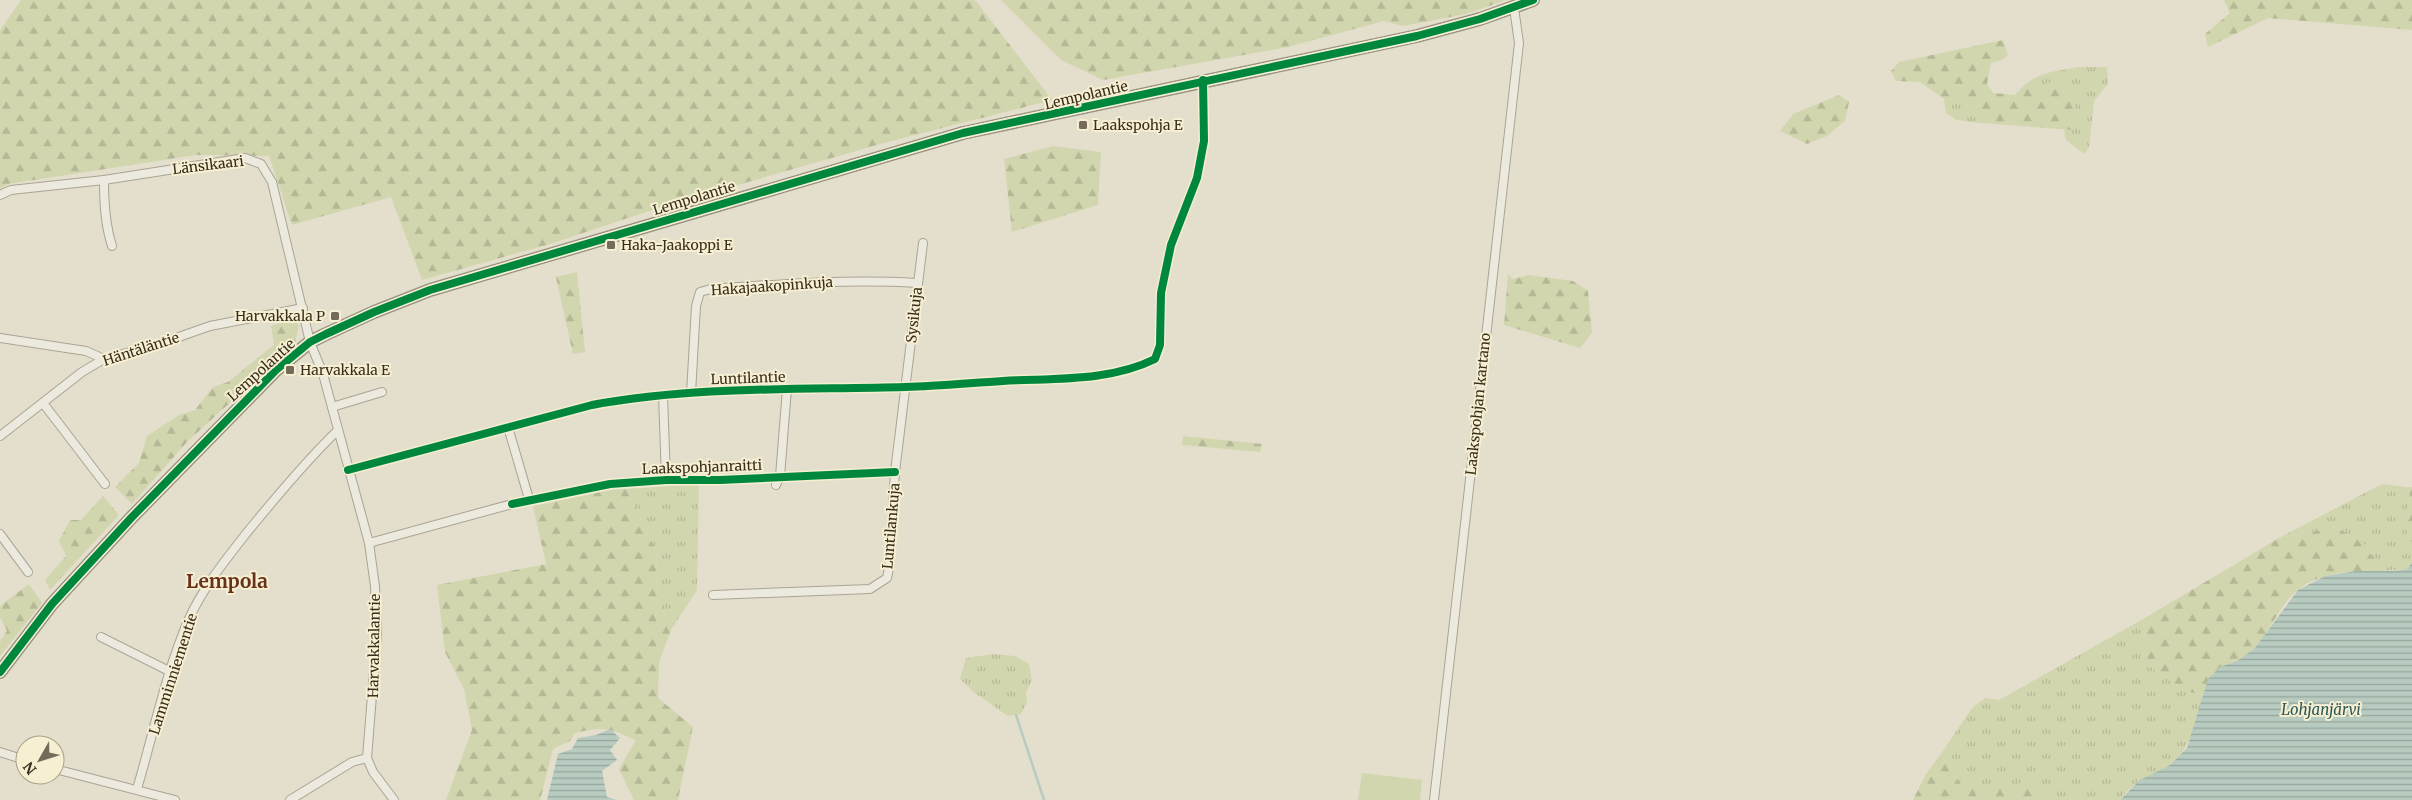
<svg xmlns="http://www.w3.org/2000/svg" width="2412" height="800" viewBox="0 0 2412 800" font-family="Merriweather,serif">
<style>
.grass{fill:url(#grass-tufts)}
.forest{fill:url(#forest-firs)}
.pitch{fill:#d2d6ae}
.water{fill:url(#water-rules)}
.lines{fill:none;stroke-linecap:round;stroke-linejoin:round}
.stream{stroke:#b7cbc0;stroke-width:2.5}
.street-casing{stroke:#aaa495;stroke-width:10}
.secondary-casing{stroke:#999385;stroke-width:14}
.street{stroke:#ece9de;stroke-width:8}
.secondary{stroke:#ece9de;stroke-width:11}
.cycleway-casing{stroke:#f6efd2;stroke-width:11}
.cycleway{stroke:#00873e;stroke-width:8}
.poi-dot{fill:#756b5a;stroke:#f6efd2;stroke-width:2}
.labels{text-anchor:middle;stroke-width:4;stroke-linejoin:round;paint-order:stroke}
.street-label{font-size:14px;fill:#392d1d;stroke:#f6efd2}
.poi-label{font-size:14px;fill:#392d1d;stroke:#f6efd2;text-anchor:start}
.water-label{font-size:15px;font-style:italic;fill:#2c5959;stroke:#f6efd2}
.district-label{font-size:19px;font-weight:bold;fill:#67311b;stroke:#f6efd2}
</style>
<defs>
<pattern id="grass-tufts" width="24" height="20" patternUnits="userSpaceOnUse" patternTransform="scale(1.25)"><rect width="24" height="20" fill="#d2d6ae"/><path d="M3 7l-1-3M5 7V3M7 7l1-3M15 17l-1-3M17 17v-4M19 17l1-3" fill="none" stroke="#b5b895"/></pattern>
<pattern id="forest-firs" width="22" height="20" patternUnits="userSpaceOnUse" patternTransform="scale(1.25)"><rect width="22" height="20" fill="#d2d6ae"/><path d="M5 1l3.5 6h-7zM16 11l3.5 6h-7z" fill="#b5b895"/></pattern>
<pattern id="water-rules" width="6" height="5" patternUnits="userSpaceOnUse" patternTransform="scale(1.25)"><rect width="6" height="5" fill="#b7cbc0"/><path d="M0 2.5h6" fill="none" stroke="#96a59b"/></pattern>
</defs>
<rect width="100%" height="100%" fill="#e4dfcc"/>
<!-- grass -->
<g class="grass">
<path d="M2079,67H2107L2108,84L2094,101L2089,148L2084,154L2066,140L2064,130H2073L2015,95C2034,72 2051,72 2079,67Z"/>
<path d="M1944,99L1965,102L1980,123L1956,120L1946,113Z"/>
<path d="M699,484L697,590L671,630L658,597L656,550L627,489Z"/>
<path d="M2382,484L2407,487L2411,500L2404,524L2412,543V563L2407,569L2382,571L2364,544L2336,527L2279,538Z"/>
<path d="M2143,619L2147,664L2184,691L2204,695C2196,720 2192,747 2171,764C2154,778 2132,780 2120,800H2055L2034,781L1991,788L1961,784L1940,755L1972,708L1985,698L1999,700Z"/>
<path d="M993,654L1015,656L1029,664L1032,681L1026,692L1027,702L1021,714L1008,716L975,693L960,679L966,658Z"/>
</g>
<!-- forest -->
<g class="forest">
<path d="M21,0H973L976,1L1052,100L884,143L661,207L550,244L422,280L391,197L292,225L269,156L196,155L8,184L0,189V30Z"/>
<path d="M1001,0H1506L1466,14L1403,26L1384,21L1284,48L1103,80L1061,60Z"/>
<path d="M2224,0H2412V30L2268,18L2208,47L2205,34L2230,13Z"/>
<path d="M2003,40L2008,55L2002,60L1991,63L1987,84L1993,93L2015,95L2033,86L2051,82L2078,90L2072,130L1980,123L1965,102L1944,99L1920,82L1896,81L1891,71L1899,62Z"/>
<path d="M1839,95L1849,102L1845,121L1827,136L1807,144L1780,131L1793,114Z"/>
<path d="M1053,146L1101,152L1098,205L1012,232L1004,159Z"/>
<path d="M577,272L585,352L573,354L556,277Z"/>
<path d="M1508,274L1513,279L1529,275L1573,281L1588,291L1592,333L1580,348L1504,325Z"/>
<path d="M292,319L299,325L295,343L188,441L132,504L115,487L139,463L147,436L179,415L195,410L213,387L228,382L274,345L271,326Z"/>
<path d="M1183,436L1262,444L1260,452L1182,445Z"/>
<path d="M2407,487H2412V543L2404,524L2411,500Z"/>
<path d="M627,489L656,550L658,597L671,630L659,662L658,698L693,727L678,800H634L619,769L636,740C608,728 605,726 575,733L570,741L553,749L540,800H446L472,730L464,689L445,652L437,585L546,564L533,506L611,490Z"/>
<path d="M103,496L119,515L50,590L45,580L66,556L59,541L70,520H81Z"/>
<path d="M2336,527L2364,544L2382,571C2355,571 2320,571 2298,590C2289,596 2282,608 2276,617C2269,627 2263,640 2254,649C2232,670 2213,659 2204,695L2184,691L2147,664L2143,619L2279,538Z"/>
<path d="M29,584L42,603L0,656V641L7,631L0,617V606Z"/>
<path d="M1940,755L1961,784L1991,788L2034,781L2055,800H1913L1926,774Z"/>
</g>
<!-- pitch -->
<path class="pitch" d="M1362,773L1422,780L1420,800H1358Z"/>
<!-- water -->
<g class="water">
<path d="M2412,563V800H2120L2140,780L2170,765L2187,748L2208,679L2220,667L2237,661L2255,648L2298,590L2325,576L2356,571H2393L2407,569Z"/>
<path d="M610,729L620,738L610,750L617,760L602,771L607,797L617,800H547L558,754L572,749L578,738L596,735Z"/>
</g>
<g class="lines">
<!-- stream -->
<path class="stream" d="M1016,715L1044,800"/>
<defs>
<g id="street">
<path d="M104,180C104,203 105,224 112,246"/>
<path d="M0,195L11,190L104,180L245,158L261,164L272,182L310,342L323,374L369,543L375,586L377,633L367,758L373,772L394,800"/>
<path d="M0,338L86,351L104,359"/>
<path d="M691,393L696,306L700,292L711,289C780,284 849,279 917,283"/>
<path d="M663,395L666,480"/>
<path d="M43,403L105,484"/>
<path d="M332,407L382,392"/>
<path d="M508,427L529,499"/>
<path d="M0,436L82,372L104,359L156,345L210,326L303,308"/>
<path d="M348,470L592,405C695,386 801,390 905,387C937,386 970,383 1003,381C1052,378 1109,382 1155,359L1160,345L1161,293L1171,245L1197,178L1204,141L1203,80"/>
<path d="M776,485L780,476L787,389"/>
<path d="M0,534L28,572"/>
<path d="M369,543L512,504"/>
<path d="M713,595L870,589L887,578L889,568L895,472L923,243"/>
<path d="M101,637L171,672"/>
<path d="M0,752L25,760"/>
<path d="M55,769L175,800"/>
<path d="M137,789C153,735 166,672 188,621C202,589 224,562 245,535C275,498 304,463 338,430"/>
<path d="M290,800L352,762L367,758"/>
<path d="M1434,800L1519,43L1514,8"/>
</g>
<path id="secondary" d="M0,672L52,604L132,517L276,370L310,342L326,334L374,312L430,290L963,133L1417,36L1480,19L1533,0"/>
</defs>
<!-- street casing -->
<use href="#street" class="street-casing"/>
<!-- secondary casing -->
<use href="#secondary" class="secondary-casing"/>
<!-- street -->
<use href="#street" class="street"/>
<!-- secondary -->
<use href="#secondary" class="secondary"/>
<defs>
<g id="cycleway">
<path d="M348,470L592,405C695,386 801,390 905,387C937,386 970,383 1003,381C1052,378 1109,382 1155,359L1160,345L1161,293L1171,245L1197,178L1204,141L1203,80"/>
<path d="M512,504L610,484L666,480H720L895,472"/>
<path d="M0,672L52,604L132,517L276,370L310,342L326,334L374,312L430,290L963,133L1417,36L1480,19L1533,0"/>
</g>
</defs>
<!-- cycleway casing -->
<use href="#cycleway" class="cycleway-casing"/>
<!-- cycleway -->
<use href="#cycleway" class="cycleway"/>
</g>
<!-- markers -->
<g class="poi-dot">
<rect x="1078" y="120" width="10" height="10" rx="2.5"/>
<rect x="606" y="240" width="10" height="10" rx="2.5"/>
<rect x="330" y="311" width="10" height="10" rx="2.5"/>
<rect x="285" y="365" width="10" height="10" rx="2.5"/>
</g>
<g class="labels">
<!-- street labels -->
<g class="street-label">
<text transform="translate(1086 95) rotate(-13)" y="5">Lempolantie</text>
<text transform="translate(208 165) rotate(-7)" y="5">Länsikaari</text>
<text transform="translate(694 198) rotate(-17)" y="5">Lempolantie</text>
<text transform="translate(772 286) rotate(-4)" y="5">Hakajaakopinkuja</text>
<text transform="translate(914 315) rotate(-84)" y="5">Sysikuja</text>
<text transform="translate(141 349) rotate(-18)" y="5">Häntäläntie</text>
<text transform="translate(261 370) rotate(-42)" y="5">Lempolantie</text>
<text transform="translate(748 378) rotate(-2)" y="5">Luntilantie</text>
<text transform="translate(1478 404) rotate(-84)" y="5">Laakspohjan kartano</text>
<text transform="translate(702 467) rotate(-2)" y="5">Laakspohjanraitti</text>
<text transform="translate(891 526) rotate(-85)" y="5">Luntilankuja</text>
<text transform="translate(374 646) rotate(-89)" y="5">Harvakkalantie</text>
<text transform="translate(173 674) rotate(-72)" y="5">Lamminniementie</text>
</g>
<!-- poi labels -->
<g class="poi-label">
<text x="1093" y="130">Laakspohja E</text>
<text x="621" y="250">Haka-Jaakoppi E</text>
<text x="325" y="321" text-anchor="end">Harvakkala P</text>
<text x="300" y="375">Harvakkala E</text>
</g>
<!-- water labels -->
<g class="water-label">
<text x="2321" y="715">Lohjanjärvi</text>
</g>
<!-- district labels -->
<g class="district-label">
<text x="227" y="588">Lempola</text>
</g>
</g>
<!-- north arrow -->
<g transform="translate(40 760) rotate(231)"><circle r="24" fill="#f6efd2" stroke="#aaa18a"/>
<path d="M0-4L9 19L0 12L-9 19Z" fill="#756b5a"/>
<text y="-8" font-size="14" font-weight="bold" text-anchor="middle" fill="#392d1d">N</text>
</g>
</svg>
